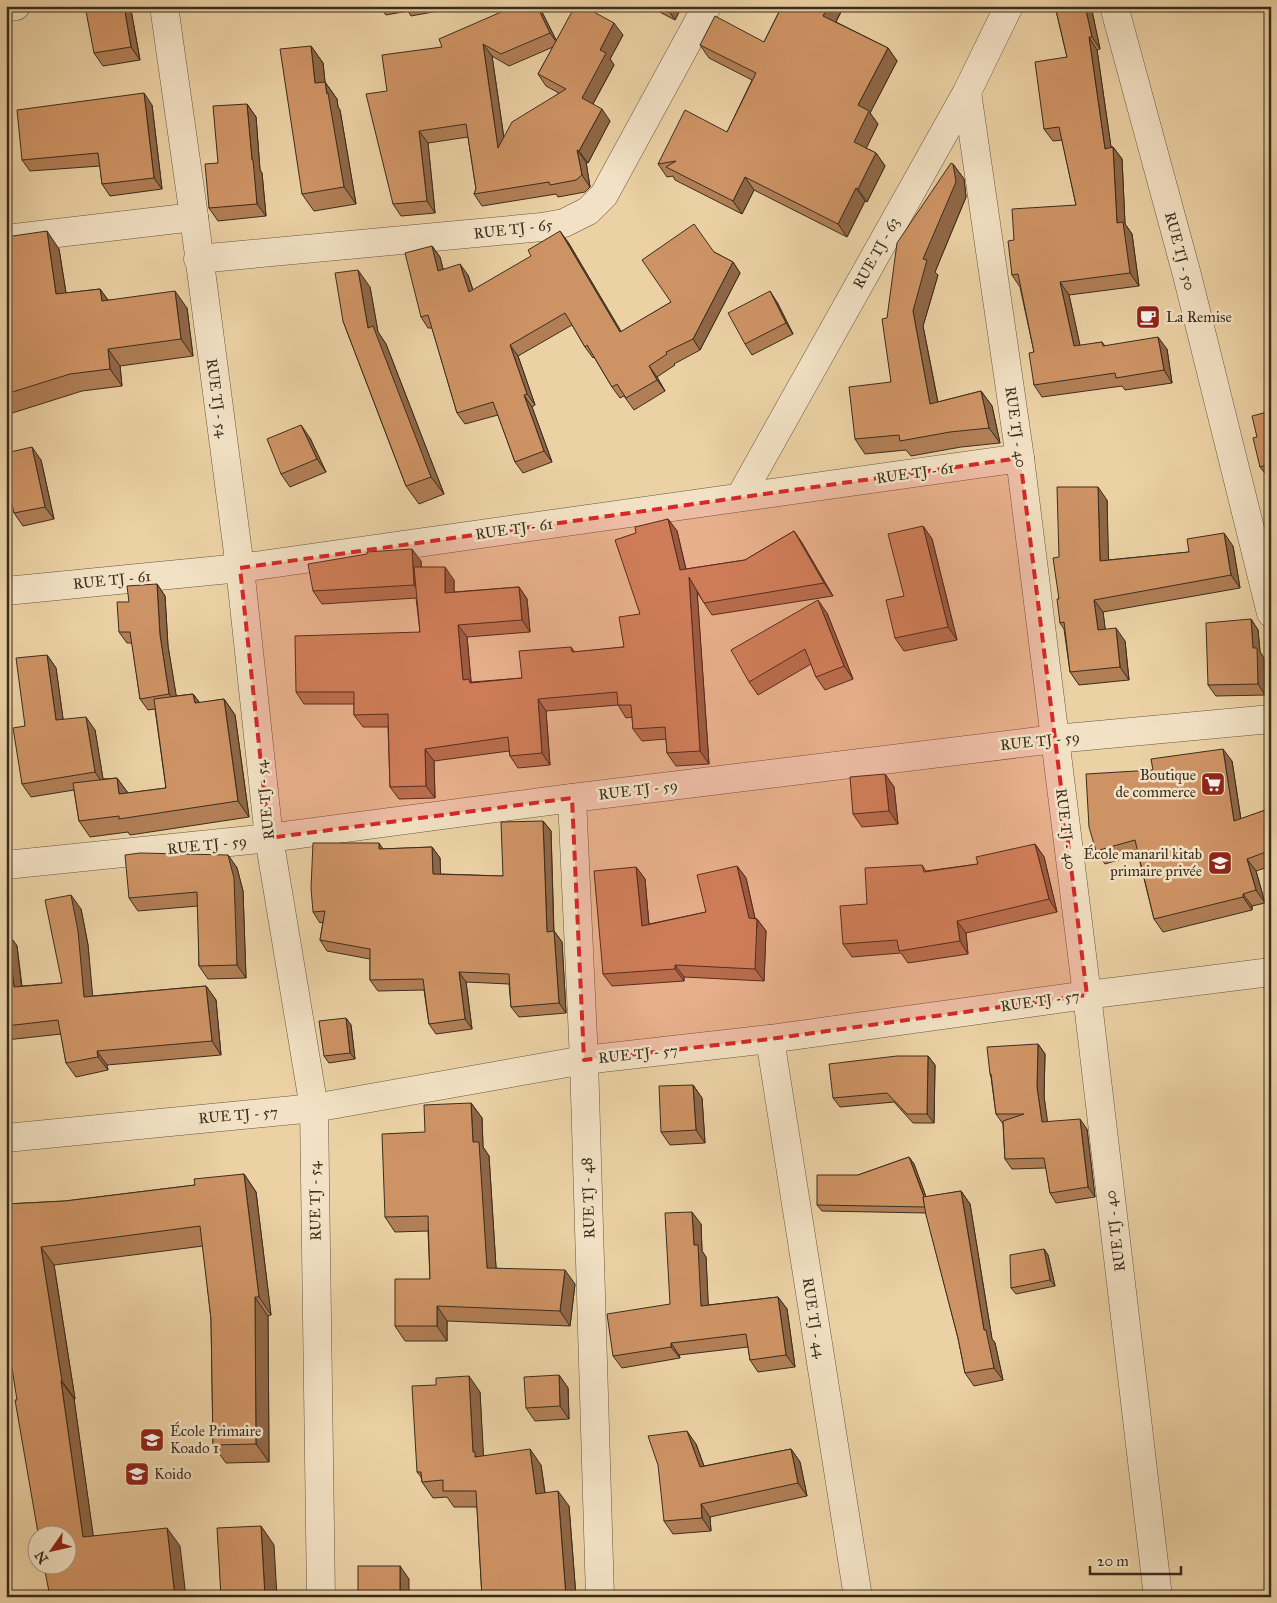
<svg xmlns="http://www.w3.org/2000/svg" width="1277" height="1603" viewBox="0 0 1277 1603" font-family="'IM FELL Great Primer',serif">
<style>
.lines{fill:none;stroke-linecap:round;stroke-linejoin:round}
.minor-casing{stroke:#665640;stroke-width:29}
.minor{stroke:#f2e1c4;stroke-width:28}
.wall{fill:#b17e56;stroke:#3a2d1f;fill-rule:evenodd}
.shaded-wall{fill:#906746;stroke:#3a2d1f}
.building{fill:#ce9364;stroke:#3a2d1f}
.marked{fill:#d62828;fill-opacity:0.2;stroke:#d62828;stroke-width:4;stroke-dasharray:10 6;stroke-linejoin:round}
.labels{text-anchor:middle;stroke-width:5;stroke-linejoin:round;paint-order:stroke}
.street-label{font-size:15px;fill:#3a2d1f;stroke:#f2e1c4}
.poi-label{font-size:15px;fill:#3a2d1f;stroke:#f2e1c4;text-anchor:start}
</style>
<rect width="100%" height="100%" fill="#ebd1a4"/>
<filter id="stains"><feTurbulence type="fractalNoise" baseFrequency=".004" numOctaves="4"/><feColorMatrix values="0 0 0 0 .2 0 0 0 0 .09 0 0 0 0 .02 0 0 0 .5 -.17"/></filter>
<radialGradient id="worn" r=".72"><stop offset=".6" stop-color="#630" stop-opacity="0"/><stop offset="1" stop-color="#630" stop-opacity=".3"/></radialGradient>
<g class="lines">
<defs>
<g id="minor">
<path d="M164,6L194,217L240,568L269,838L314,1108L321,1597"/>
<path d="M1114,6L1187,275L1271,613"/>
<path d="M6,7L16,6"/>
<path d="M967,92L1020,458L1087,995L1158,1597"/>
<path d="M6,239L194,217"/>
<path d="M198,259L542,227L564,223L588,211L604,195L707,6"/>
<path d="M740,497L967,92L1009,6"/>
<path d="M6,591L240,568L1020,458"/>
<path d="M572,798L584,1060L600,1597"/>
<path d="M6,865L269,838L572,798L1055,739L1271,719"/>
<path d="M770,1039L858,1597"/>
<path d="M6,1138L314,1108L584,1060L770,1039L1087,995L1271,972"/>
</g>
</defs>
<!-- minor casing -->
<use href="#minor" class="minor-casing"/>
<!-- minor -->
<use href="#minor" class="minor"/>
</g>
<!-- wall -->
<g class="wall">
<path d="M380,6H437L438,11L411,16L408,11L386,15L381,9Z"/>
<path d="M648,6H682L675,20Z"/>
<path d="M782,6H842L843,8L836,22L888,48L897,61L870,113L878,124L866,148L876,153L885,166L867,202L865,201L847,237L754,190L742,214L675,180L673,176L667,177L658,164L727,132L752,80L709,58L700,45L764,42Z"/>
<path d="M1055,6H1091L1100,49L1097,50L1111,147H1113L1122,159L1125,224L1132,234L1139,286L1069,295L1080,346L1102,342L1105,346L1167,349L1172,383L1125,390L1122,386L1042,397L1034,385V352L1020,287L1012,275L1014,240L1076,205L1062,140L1053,141L1044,129L1067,57Z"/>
<path d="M131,10L140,60L103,66L94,53Z"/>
<path d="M541,10L556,40L623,35L610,59L614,65L593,104L610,121L588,163L586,162L590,187L585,192L558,197L556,194L482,206L474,194L476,189L468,137L428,143L435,213L401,216L393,204L387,91L442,47ZM553,47L538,74L546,86L559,93L504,138L492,56L509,66Z"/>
<path d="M311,46L323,63L325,82L337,99L338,107L340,110L356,204L314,211L302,194Z"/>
<path d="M247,104L256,117L260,170L262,173L266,216L218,221L209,208L218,163Z"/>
<path d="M152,105L162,189L110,196L102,184L100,166L30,171L22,160Z"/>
<path d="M953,164L964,179L966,197L935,272L938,275L923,326L938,402L981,391L992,406L1000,443L961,447L911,456L906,450L865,454L855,439L891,382L887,318Z"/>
<path d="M6,237L59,249L66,293L100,289L108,300L187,308L193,356L120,366L122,386L82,391L6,415Z"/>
<path d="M568,242L621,332L671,302L714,252L733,262L740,273L700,350L674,364L675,365L657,377L665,391L634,410L624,396L620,398L612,387L594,357L593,358L585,347L572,325L518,356L535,405L532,407L552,462L523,473L515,462L498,415L465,424L457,413L432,328H428L421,317L432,246L440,257L443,269L468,275L473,290Z"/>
<path d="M370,287L378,332L386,344L444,494L419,504L406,486L343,321Z"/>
<path d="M777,302L793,334L752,355L745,344Z"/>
<path d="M1271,411V475L1267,476L1260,467L1257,437Z"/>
<path d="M310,438L326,472L290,487L281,474Z"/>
<path d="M41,460L54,519L23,526L14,513Z"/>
<path d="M1107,500L1108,560L1189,552L1233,546L1240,588L1103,612L1105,629L1125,641L1129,680L1079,685L1070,672L1064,629L1060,623L1059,599V557Z"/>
<path d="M668,519L677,531L686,569L745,560L794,531L802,543L833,596L712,615L697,592L709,764L676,766L667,753L666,739L642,741L633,729L632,717L626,718L618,705L546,711L550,765L518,768L510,756L509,751L434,761L435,798L399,799L390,787L388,727H363L354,715V704H304L296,692L420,632L416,598L322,604L313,591L421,561V567L454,580V592L519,587L527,599L530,632L467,637L471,681L472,682L522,678L571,647L575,652L624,647L640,614L636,533Z"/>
<path d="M923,526L932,539L957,640L904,651L895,638Z"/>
<path d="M157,584L165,596L168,646L176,696L193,694L200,703L224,699L235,715L249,817L130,835L128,832L90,837L79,821L74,790L31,797L22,784L25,726L47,655L56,668L63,719L95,730L103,779L117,778L128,793L166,788L155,709L148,710L140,699L132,643H127L119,632L129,602Z"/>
<path d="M827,613L853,679L825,690L816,677L811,664L758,695L749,682Z"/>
<path d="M1251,619L1258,630L1260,652L1264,658L1265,695L1216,696L1208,685Z"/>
<path d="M1232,761L1241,819L1271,808V866L1256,871L1265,903L1252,906V910L1163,932L1154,919L1138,854L1105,864L1096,851L1153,770Z"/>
<path d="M885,774L894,787L898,824L862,827L853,814Z"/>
<path d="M543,821L551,831L554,931L562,942L566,1013L519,1017L511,1007L509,984L466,982L472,1029L436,1034L429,1024L424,990L378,991L370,980V959L327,951L320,940L323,922L320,923L313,912L383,849L432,847L440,858V874L503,876Z"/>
<path d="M1035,844L1044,857L1057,912L966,933L968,954L908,963L901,953L852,957L843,944L867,904L922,865L926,871L978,864Z"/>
<path d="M228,855L237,868L243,891L246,978L208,979L199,966L198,906L138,911L129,898Z"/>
<path d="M737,866L746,878L755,918L757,919L766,931L764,981L684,977V981L612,986L603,974L636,867L645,879L649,924L706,912Z"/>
<path d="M81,909L88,945L92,996L206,986L216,1000L221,1055L107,1065L108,1070L76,1077L66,1063L61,1034L6,1040V933L7,932L17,946L22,986L62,983Z"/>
<path d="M346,1018L351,1025L355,1059L329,1063L324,1056Z"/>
<path d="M1038,1044L1045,1054L1044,1096L1047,1122L1087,1129L1095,1197L1056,1203L1050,1193L1046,1168L1012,1169L1005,1159L1003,1124L996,1114L991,1077L990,1074Z"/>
<path d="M928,1056L935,1065L934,1123H913L894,1102L840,1107L833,1098Z"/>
<path d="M693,1085L702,1098L705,1143L670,1145L661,1132Z"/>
<path d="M471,1103L482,1118L483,1147L489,1156L496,1268L575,1284L570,1326L447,1321V1341H405L395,1326L430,1279L428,1231L395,1232L385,1217L425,1132Z"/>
<path d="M909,1157L914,1164L926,1197L961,1191L970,1204L992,1339L995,1343L1003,1380L974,1386L965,1373L958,1338L926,1213L822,1211L817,1205L858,1175Z"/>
<path d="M244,1174L256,1192L271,1315L268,1316L269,1462L226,1463L213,1445L211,1319L203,1246L54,1265L75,1399H74L93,1536L180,1546L50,1597L6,1204L65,1201L195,1185Z"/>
<path d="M701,1224L702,1251L706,1257L708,1305L778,1297L787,1309L795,1367L758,1372L750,1360L748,1347L679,1355L680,1358L622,1368L613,1356L670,1304Z"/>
<path d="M1044,1249L1048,1255L1055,1286L1016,1294L1011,1288Z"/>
<path d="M559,1375L568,1388L569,1419L535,1421L526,1408Z"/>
<path d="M480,1392L483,1456L541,1465L545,1492L569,1506L576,1597H482L477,1507H454L447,1497L433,1498L422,1482L421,1477L417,1472Z"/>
<path d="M696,1444L704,1466L791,1449L800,1462L807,1496L710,1517L711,1531L673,1534L664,1521Z"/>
</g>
<!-- shaded-wall -->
<g class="shaded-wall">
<path d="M124,6H129L131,10L140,60L131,47Z"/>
<path d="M537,6H538L541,10L558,44L550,33Z"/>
<path d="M668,6H682L675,20L667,8Z"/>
<path d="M828,6H842L843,8L832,29L823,16Z"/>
<path d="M1085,6H1091L1100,49L1092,37Z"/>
<path d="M614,23L623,35L610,59L614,65L590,109L582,98L600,50Z"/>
<path d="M1089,37L1097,50L1113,161L1105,149Z"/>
<path d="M483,44L492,56L507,160L498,148Z"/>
<path d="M311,46L323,63L327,100L315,83Z"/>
<path d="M888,48L897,61L870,113L878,124L863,155L854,142L858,105Z"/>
<path d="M325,82L337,99L338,107L340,110L356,204L344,187Z"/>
<path d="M144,93L152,105L162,189L154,178Z"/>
<path d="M247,104L256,117L260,170L262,173L266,216L257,204L252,160Z"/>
<path d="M602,109L610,121L588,163L579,151Z"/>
<path d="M419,131L428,143L435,213L427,201Z"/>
<path d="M1113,147L1122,159L1125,224L1132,234L1139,286L1130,273L1117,223Z"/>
<path d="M577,150L586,162L590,187L582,175Z"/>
<path d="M876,153L885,166L867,202L858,189Z"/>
<path d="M953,164L964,179L966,197L935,272L938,275L923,326L941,419L930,404L913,311L923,259Z"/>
<path d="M745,177L754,190L742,214L733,201Z"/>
<path d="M856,188L865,201L847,237L838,224Z"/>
<path d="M47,231L59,249L69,312L56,294Z"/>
<path d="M560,231L568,242L628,343L620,332Z"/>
<path d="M432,246L440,257L446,282L438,271Z"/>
<path d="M733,262L740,273L700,350L693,339Z"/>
<path d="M460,264L468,275L477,303L469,292Z"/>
<path d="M358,270L370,287L378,332L386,344L444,494L431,477L368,328Z"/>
<path d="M1060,282L1069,295L1083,359L1074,346Z"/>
<path d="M100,289L112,306L102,301Z"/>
<path d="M175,291L187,308L193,356L181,339Z"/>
<path d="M770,291L777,302L793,334L786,323Z"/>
<path d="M1158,337L1167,349L1172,383L1164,370Z"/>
<path d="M510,345L518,356L535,405L527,394Z"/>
<path d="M108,349L120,366L122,386L110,369Z"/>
<path d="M649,366L657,377L665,391L657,380Z"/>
<path d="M981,391L992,406L1000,443L989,428Z"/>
<path d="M524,395L532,407L552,462L544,451Z"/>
<path d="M301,425L310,438L326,472L317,459Z"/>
<path d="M32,447L41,460L54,519L45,507Z"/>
<path d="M1098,487L1107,500L1109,574L1100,561Z"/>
<path d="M668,519L677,531L689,583L680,570Z"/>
<path d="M923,526L932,539L957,640L948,627Z"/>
<path d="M794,531L802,543L833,596L824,583Z"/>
<path d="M1224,533L1233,546L1240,588L1231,575Z"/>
<path d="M412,549L421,561L423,598L414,585Z"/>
<path d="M445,567L454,580V605L445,593Z"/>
<path d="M689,577L697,589L709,764L700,751Z"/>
<path d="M157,584L165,596L168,646L178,706L169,694L160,635Z"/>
<path d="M519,587L527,599L530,632L522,620Z"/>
<path d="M818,600L827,613L853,679L844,666Z"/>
<path d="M1094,600L1103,612L1107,642L1098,630Z"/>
<path d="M1251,619L1258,630L1260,652L1264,658L1265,695L1258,684L1253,648Z"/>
<path d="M458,625L467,637L471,681L478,691L463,680Z"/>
<path d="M1116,628L1125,641L1129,680L1120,667Z"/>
<path d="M47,655L56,668L65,733L56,720Z"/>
<path d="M193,694L204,709L195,703Z"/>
<path d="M224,699L235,715L249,817L238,801Z"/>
<path d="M538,699L546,711L550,765L542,753Z"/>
<path d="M86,717L95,730L104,785L95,772Z"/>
<path d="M425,749L434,761L435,798L426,786Z"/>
<path d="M1223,749L1232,761L1243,834L1234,821Z"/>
<path d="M885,774L894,787L898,824L889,811Z"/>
<path d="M117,778L128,793L119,794Z"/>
<path d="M543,821L551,831L554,943L547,932Z"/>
<path d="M379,843L386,853L379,849Z"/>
<path d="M1035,844L1044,857L1057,912L1049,899Z"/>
<path d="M432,847L440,858L441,884L433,874Z"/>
<path d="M228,855L237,868L243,891L246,978L237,965Z"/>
<path d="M1247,859L1256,871L1265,903L1256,890Z"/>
<path d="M737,866L746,878L757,928V919L766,931L764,981L755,969L749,918Z"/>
<path d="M636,867L645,879L650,938L642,926Z"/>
<path d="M1243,894L1252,906V910L1243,897Z"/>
<path d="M71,895L81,909L88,945L94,1010L84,997Z"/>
<path d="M957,921L966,933L968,954L960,941Z"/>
<path d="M554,931L562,942L566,1013L559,1003Z"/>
<path d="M7,932L17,946L23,1000L14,987Z"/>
<path d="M675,965L684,977V981L675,969Z"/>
<path d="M459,972L466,982L472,1029L465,1019Z"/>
<path d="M206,986L216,1000L221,1055L212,1041Z"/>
<path d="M346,1018L351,1025L355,1059L350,1053Z"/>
<path d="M1038,1044L1045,1054L1044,1096L1049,1132L1042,1122L1037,1087Z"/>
<path d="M97,1051L107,1065L108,1070L98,1057Z"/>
<path d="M928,1056L935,1065L934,1123L927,1114Z"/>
<path d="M693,1085L702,1098L705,1143L696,1130Z"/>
<path d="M471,1103L482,1118L483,1147L489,1156L497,1283L487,1268L473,1142Z"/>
<path d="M1080,1119L1087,1129L1095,1197L1088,1187Z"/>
<path d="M909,1157L914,1164L932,1213L928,1207Z"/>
<path d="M244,1174L256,1192L271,1315L259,1297Z"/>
<path d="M961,1191L970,1204L992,1339L995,1343L1003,1380L994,1368L984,1330Z"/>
<path d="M692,1212L701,1224L702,1251L706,1257L709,1318L701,1306L694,1245Z"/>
<path d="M41,1247L54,1265L75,1399L62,1381Z"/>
<path d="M1044,1249L1048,1255L1055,1286L1050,1280Z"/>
<path d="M565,1270L575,1284L570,1326L560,1311Z"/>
<path d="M255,1297L268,1316L269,1462L256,1444Z"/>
<path d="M778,1297L787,1309L795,1367L786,1355Z"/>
<path d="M437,1306L447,1321V1341L437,1326Z"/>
<path d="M671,1343L679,1355L680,1358L671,1347Z"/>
<path d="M559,1375L568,1388L569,1419L560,1406Z"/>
<path d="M469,1376L480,1392L484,1464L475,1457L473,1452Z"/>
<path d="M61,1381L74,1399L96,1555L83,1537Z"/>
<path d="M687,1431L696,1444L709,1480L700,1467Z"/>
<path d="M530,1449L541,1465L547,1509L536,1494Z"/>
<path d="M791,1449L800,1462L807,1496L798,1483Z"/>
<path d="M558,1491L569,1506L576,1597H566Z"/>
<path d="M701,1504L710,1517L711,1531L702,1518Z"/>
<path d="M261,1526L274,1545L277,1597H265Z"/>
<path d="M167,1528L180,1546L186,1597H175Z"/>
<path d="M400,1566L409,1579V1597H400Z"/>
</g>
<!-- building -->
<g class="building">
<path d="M85,6H124L131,47L94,53Z"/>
<path d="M380,6H395L381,9Z"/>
<path d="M406,6H426L406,10Z"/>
<path d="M515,6H537L550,33L501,54L483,44L498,148L512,122L566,89L538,74L575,6H583L614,23L600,50L606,53L582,98L602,109L579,151L577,150L582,175L576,180L550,185L549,182L474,194L476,189L466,124L419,131L427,201L393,204L366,94L387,91L382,55L442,47L439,39Z"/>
<path d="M782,6H828L823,16L888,48L858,105L869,111L854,142L876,153L858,189L856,188L838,224L745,177L733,201L666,167L676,161L658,164L685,110L727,132L756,73L700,45L715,16L764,42Z"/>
<path d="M1055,6H1085L1092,37H1089L1105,149L1113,147L1117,223L1123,222L1130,273L1060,282L1074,346L1102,342L1103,346L1158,337L1164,370L1116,378L1115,373L1034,385L1029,353L1034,352L1018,274L1012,275L1008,241L1014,240L1012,209L1076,205L1059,127L1044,129L1035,62L1067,57Z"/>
<path d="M311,46L315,83L325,82L327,94L328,93L344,187L302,194L280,49Z"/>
<path d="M144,93L154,178L102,184L98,153L22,160L17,110Z"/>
<path d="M247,104L252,160H253L257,204L209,208L205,164L218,163L213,106Z"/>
<path d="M951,163L953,164L956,182L923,259L927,260L913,311L930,404L981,391L989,428L950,432L900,441L899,435L855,439L849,387L891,382L882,319L887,318L897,243Z"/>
<path d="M694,224L714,252L733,262L693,339L666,352L667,354L649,366L657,380L626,398L617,384L612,387L587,345L585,347L565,313L510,345L527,394L524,395L544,451L515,462L493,402L457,413L428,315L421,317L405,253L432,246L438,271L460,264L469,292L531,256L528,250L560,231L620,332L671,302L642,260Z"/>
<path d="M47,231L56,294L100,289L102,301L175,291L181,339L108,349L110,369L70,374L6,394V237Z"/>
<path d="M358,270L368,328L373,326L431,477L406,486L343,321L335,273Z"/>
<path d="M770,291L786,323L745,344L728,313Z"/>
<path d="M1271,411V464L1260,467L1253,438L1257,437L1252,416Z"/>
<path d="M301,425L317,459L281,474L267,439Z"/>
<path d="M32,447L45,507L14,513L6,480V453Z"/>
<path d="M1057,487H1098L1100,561L1189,552L1187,539L1224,533L1231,575L1094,600L1098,630L1116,628L1120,667L1070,672L1064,622L1060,623L1057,599H1059L1053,558L1059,557Z"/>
<path d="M668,519L680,570L745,560L794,531L824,583L704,603L689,577L700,751L667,753L665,727L633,729L631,705H618L617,692L538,699L542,753L510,756L508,737L425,749L426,786L390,787L388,714L354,715V692H296L295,636L420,632L414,567H445V593L519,587L522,620L458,625L463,680L469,679L470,683L522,678L519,651L571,647L572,652L624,647L619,617L640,614L615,540L636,533L635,527Z"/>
<path d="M923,526L948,627L895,638L886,600L904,596L888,534Z"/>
<path d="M412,549L414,585L313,591L308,564L367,554V552Z"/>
<path d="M157,584L160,635L169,694L140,699L130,632H119L117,602H129L127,586Z"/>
<path d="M818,600L844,666L816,677L805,649L749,682L731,650Z"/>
<path d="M1251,619L1253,648H1257L1258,684L1208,685L1206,623Z"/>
<path d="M47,655L56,720L86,717L95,772L22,784L13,728L25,726L16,658Z"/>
<path d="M193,694L195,703L224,699L238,801L119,819V816L79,821L73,783L117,778L119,794L166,788L154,699Z"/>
<path d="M1223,749L1234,821L1271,808V850L1247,859L1256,890L1243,894V897L1154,919L1135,840L1096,851L1089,827L1086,774L1153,770L1151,759Z"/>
<path d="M885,774L889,811L853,814L850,777Z"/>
<path d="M543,821L547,932L554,931L559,1003L511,1007L509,974L459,972L465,1019L429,1024L423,979L370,980V949L320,940L325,911L313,912L311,888L313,843H379V849L432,847L433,874L503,876L501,822Z"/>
<path d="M1035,844L1049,899L957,921L960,941L899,951L897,940L843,944L840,906L867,904L865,868L922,865L924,872L978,864L976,857Z"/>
<path d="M140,853L228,855L234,878L237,965L199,966L197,892L129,898L125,855Z"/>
<path d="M737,866L749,918L757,919L755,969L675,965V969L603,974L594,871L636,867L642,926L706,912L697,875Z"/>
<path d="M71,895L78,931L84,997L206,986L212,1041L97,1051L98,1057L66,1063L58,1020L6,1026V933L7,932L14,987L62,983L45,900Z"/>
<path d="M346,1018L350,1053L324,1056L319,1021Z"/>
<path d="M1038,1044L1037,1087L1042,1122L1080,1119L1088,1187L1050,1193L1044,1158L1005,1159L1003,1121L1024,1114H996L991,1074H990L987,1047Z"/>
<path d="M897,1056H928L927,1114H907L887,1093L833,1098L829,1064Z"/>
<path d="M693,1085L696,1130L661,1132L659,1086Z"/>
<path d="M471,1103L473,1142H479L487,1268L565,1270L560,1311L437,1306V1326H395V1279H430L428,1216L385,1217L382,1134L425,1132L424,1105Z"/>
<path d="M909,1157L924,1197H923L925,1207L817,1205V1175H858Z"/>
<path d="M244,1174L259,1297H255L256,1444L213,1445L211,1319L200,1226L41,1247L62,1381H61L83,1537L167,1528L175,1597H50L44,1566H68V1536H38L37,1527L15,1400H17L6,1330V1204L65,1201L195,1185L194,1179Z"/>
<path d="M961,1191L984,1330H986L994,1368L965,1373L958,1338L926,1215L923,1197Z"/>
<path d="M692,1212L694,1245H698L701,1306L778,1297L786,1355L750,1360L746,1334L671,1343V1347L613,1356L607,1314L670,1304L665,1213Z"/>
<path d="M1044,1249L1050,1280L1011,1288L1010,1255Z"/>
<path d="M559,1375L560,1406L526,1408L524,1377Z"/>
<path d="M469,1376L473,1452H475V1457L530,1449L536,1494L558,1491L566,1597H482L476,1491H443V1480L422,1482L421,1472H417L412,1386L436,1385V1378Z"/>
<path d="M687,1431L700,1467L791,1449L798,1483L701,1504L702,1518L664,1521L658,1465L648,1436Z"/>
<path d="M261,1526L265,1597H221L217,1528Z"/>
<rect x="358" y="1566" width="42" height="31"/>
</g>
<!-- marked area -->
<path class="marked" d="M1020,458L1087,995L770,1039L584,1060L572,798L269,838L240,568Z"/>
<!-- icons -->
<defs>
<symbol id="cafe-square" viewBox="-11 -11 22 22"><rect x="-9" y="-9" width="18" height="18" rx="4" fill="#8f2418" stroke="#f2e1c4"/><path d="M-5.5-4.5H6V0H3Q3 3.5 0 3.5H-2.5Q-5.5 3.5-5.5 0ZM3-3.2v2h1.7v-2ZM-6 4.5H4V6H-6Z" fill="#fff"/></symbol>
<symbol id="supermarket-square" viewBox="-11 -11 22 22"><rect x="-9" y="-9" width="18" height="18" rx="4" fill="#8f2418" stroke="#f2e1c4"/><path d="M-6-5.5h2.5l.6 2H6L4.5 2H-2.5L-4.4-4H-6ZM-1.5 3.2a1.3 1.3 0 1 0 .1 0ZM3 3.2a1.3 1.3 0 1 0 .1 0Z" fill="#fff"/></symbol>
<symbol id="school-square" viewBox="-11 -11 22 22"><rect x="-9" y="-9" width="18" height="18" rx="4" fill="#8f2418" stroke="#f2e1c4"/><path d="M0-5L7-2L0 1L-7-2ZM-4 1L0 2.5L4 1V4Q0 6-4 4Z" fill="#fff"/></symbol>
</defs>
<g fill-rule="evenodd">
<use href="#cafe-square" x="1134" y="303" width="28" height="28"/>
<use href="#supermarket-square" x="1199" y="770" width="28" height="28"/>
<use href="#school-square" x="1206" y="849" width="28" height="28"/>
<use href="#school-square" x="138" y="1426" width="28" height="28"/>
<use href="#school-square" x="123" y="1460" width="28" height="28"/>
</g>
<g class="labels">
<!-- street labels -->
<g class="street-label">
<text transform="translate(513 229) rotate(-7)" y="5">RUE TJ - 65</text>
<text transform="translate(1180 251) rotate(75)" y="5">RUE TJ - 50</text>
<text transform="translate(876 253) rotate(-61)" y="5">RUE TJ - 63</text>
<text transform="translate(217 398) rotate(82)" y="5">RUE TJ - 54</text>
<text transform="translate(1016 427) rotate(82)" y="5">RUE TJ - 40</text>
<text transform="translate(915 473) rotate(-8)" y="5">RUE TJ - 61</text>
<text transform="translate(514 529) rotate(-8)" y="5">RUE TJ - 61</text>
<text transform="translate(112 580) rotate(-6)" y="5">RUE TJ - 61</text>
<text transform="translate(1040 741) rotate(-6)" y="5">RUE TJ - 59</text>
<text transform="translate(638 790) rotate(-7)" y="5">RUE TJ - 59</text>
<text transform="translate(265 800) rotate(-96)" y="5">RUE TJ - 54</text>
<text transform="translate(1066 829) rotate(83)" y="5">RUE TJ - 40</text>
<text transform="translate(207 845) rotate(-6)" y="5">RUE TJ - 59</text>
<text transform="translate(1040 1001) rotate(-8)" y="5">RUE TJ - 57</text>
<text transform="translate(638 1054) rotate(-6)" y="5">RUE TJ - 57</text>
<text transform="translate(238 1115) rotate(-5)" y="5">RUE TJ - 57</text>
<text transform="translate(588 1198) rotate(-92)" y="5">RUE TJ - 48</text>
<text transform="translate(315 1201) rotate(-91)" y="5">RUE TJ - 54</text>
<text transform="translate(1115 1231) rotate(-97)" y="5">RUE TJ - 40</text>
<text transform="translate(814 1318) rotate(81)" y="5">RUE TJ - 44</text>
</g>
<!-- poi labels -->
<g class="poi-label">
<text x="1166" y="322">La Remise</text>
<text x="1196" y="780" text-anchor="end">Boutique<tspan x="1196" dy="17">de commerce</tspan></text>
<text x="1202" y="859" text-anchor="end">École manaril kitab<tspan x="1202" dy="17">primaire privée</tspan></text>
<text x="170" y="1436">École Primaire<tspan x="170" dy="17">Koado 1</tspan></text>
<text x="154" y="1479">Koido</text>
</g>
</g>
<!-- margin -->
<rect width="1277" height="1603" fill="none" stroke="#ebd1a4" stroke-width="25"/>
<rect x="8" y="8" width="1262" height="1588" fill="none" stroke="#3a2d1f" stroke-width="2.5"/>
<rect x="12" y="12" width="1252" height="1578" fill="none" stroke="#3a2d1f"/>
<!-- north arrow -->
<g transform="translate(52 1550) rotate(236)"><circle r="24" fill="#f2e1c4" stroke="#a89982"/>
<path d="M0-4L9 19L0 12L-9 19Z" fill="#8f2418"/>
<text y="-8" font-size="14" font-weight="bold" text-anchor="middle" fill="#3a2d1f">N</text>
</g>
<!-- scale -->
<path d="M1090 1566v8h91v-8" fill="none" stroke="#3a2d1f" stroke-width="2.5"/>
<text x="1097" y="1566" font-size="15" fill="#3a2d1f" stroke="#f2e1c4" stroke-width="4" paint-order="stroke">20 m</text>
<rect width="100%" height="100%" filter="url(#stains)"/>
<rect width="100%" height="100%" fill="url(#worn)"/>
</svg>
